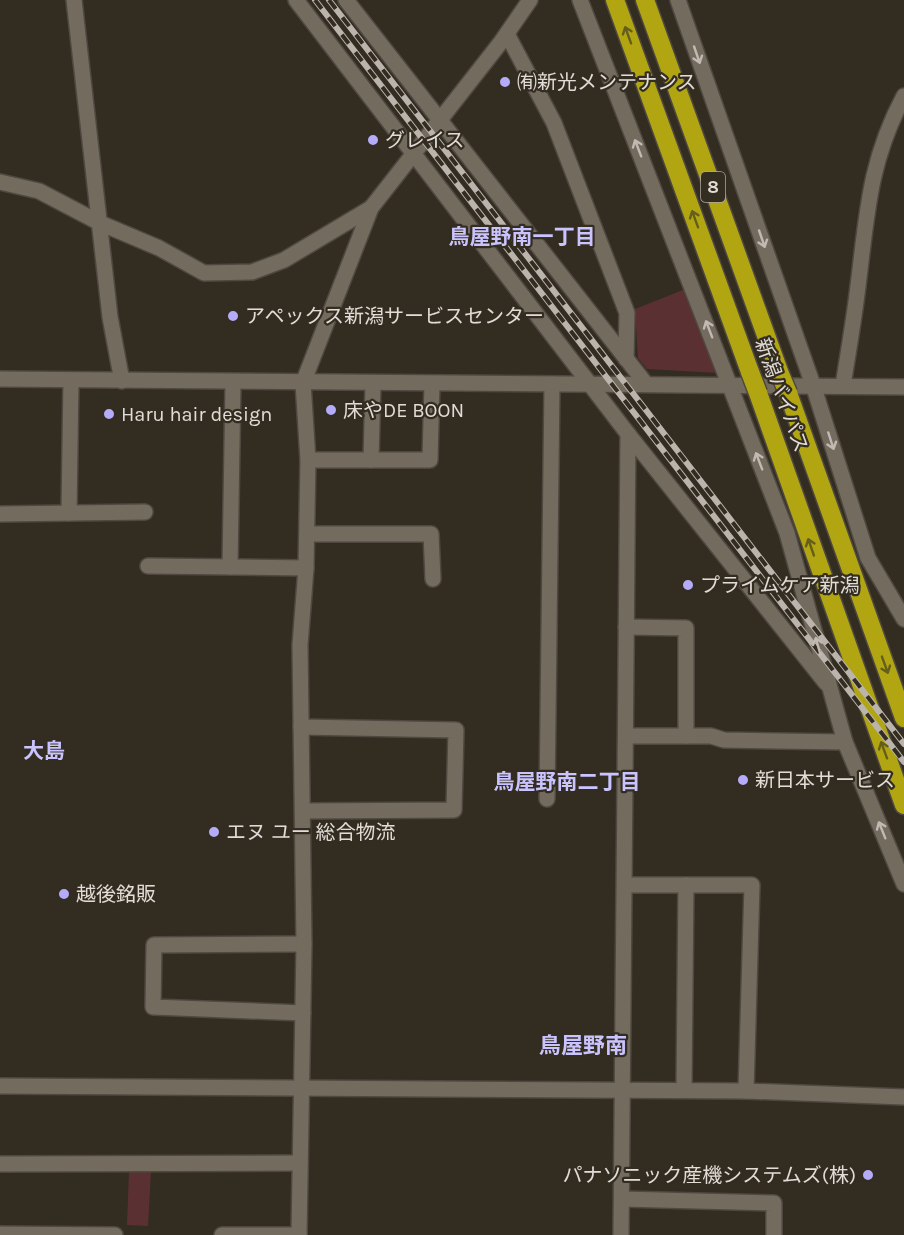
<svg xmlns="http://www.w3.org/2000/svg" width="904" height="1235" viewBox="0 0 904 1235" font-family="Karla,'Noto Sans JP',sans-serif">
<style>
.green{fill:#5b3033}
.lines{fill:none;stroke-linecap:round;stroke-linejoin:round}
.minor-casing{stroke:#4e4840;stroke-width:18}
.highway-casing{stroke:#4e4840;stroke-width:21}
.minor{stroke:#746b5f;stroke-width:15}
.highway{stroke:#b1a612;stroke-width:18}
.rail-casing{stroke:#bab4ad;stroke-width:6}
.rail{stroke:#332c21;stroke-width:4;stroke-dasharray:11;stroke-linecap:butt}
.highway-bridge-casing{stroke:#4e4840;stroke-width:21;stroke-linecap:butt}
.highway-bridge{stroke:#b1a612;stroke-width:18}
.oneway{stroke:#655d1b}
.oneway2{stroke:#c0bab2}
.poi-dot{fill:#b4acf9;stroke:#332c21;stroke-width:2}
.labels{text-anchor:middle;stroke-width:4.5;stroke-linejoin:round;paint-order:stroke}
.shield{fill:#332c21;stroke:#ada7a0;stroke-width:1.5}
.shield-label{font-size:18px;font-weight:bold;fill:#e1dcd6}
.poi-label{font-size:20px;fill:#e1dcd6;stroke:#332c21;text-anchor:start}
.street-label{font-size:20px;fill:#e1dcd6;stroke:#332c21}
.neighbourhood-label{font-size:21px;font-weight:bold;fill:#c9c4fe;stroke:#332c21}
.quarter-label{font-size:22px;font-weight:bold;fill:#c9c4fe;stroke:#332c21}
</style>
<rect width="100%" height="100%" fill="#332c21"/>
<!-- green -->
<g class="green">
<path d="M688,288L719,373L647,369L638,358L635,309Z"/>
<path d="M129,1170L151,1171L148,1226L127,1225Z"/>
</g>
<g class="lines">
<defs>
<g id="minor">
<path d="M74,0L110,317L122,381"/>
<path d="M296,0L628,434L621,1235"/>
<path d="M346,0L646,384"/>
<path d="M580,0L787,533L845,742L904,884"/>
<path d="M678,0L813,385L868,558L904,619"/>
<path d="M507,34L554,123L627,313L626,359"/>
<path d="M0,182L39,191L100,223L159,248L204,273L252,272L284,260L371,208"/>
<path d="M0,379L904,387"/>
<path d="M843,386C848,353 854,320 858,286C867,215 869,161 904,96"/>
<path d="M628,434L826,683"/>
<path d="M308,460H430L432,384"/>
<path d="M371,460L373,384"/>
<path d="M69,513L71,380"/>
<path d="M0,514L145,512"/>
<path d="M307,534H431L433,579"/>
<path d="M148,566L306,568"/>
<path d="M230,567L233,383"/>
<path d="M626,627L686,628V736"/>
<path d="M301,727L456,730L454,810L303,811"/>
<path d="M626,736H711L724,740L845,742"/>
<path d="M547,799L552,384"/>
<path d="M625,885H752L746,1091"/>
<path d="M303,1013L153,1007L154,945L304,944"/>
<path d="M0,1086L746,1091L904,1097"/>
<path d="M684,1090L686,885"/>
<path d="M0,1164L300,1163"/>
<path d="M622,1199L774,1203V1235"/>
<path d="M0,1234L115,1235"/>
<path d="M222,1235H299"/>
<path d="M299,1235L304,944L300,645L306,568L308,460L303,383L371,208L501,42L530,0"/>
</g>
<g id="highway">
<path d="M615,0L750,372"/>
<path d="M645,0L780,374"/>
<path d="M758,393L904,805"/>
<path d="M788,393L904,718"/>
</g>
</defs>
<!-- minor casing -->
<use href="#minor" class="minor-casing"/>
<!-- highway casing -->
<use href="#highway" class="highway-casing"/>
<!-- minor -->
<use href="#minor" class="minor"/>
<!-- highway -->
<use href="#highway" class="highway"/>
<defs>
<g id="rail">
<path d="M315,0L904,762"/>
<path d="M329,0L904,744"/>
</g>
</defs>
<!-- rail casing -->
<use href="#rail" class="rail-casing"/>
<!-- rail -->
<use href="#rail" class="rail"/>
<defs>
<g id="highway-bridge">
<path d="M750,372L758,393"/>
<path d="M780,374L788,393"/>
</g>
</defs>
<!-- highway-bridge casing -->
<use href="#highway-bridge" class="highway-bridge-casing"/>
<!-- highway-bridge -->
<use href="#highway-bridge" class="highway-bridge"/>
</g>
<!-- one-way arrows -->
<defs><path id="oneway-shaft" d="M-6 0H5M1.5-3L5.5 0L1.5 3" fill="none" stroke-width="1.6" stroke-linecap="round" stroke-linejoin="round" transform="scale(1.5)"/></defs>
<g class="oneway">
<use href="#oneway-shaft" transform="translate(628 35) rotate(-110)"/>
<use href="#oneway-shaft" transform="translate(695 219) rotate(-110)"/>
<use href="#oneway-shaft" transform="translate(811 547) rotate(-109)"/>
<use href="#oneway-shaft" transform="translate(885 665) rotate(70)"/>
<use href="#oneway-shaft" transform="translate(884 750) rotate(-110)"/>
</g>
<g class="oneway2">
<use href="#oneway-shaft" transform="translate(697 55) rotate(71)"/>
<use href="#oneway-shaft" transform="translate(638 148) rotate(-111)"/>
<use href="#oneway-shaft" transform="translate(762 239) rotate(71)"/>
<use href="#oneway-shaft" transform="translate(709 329) rotate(-111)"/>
<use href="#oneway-shaft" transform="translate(831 441) rotate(72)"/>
<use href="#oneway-shaft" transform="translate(759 461) rotate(-111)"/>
<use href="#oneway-shaft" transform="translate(818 646) rotate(-106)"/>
<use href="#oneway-shaft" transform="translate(882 830) rotate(-112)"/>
</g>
<!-- markers -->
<g class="poi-dot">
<circle cx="505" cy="82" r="6"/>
<circle cx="373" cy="140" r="6"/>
<circle cx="233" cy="316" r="6"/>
<circle cx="331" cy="410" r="6"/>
<circle cx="109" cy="414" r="6"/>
<circle cx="688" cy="585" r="6"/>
<circle cx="743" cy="780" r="6"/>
<circle cx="214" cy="832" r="6"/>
<circle cx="64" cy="894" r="6"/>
<circle cx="868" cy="1175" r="6"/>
</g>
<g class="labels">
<!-- shield labels -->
<rect class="shield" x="701" y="172" width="24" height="30" rx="4.5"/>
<g class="shield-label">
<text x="713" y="193">8</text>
</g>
<!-- poi labels -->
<g class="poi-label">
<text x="517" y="89">㈲新光メンテナンス</text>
<text x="385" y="147">グレイス</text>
<text x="245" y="323">アペックス新潟サービスセンター</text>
<text x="343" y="417">床やDE BOON</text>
<text x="121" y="421">Haru hair design</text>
<text x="700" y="592">プライムケア新潟</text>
<text x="755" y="787">新日本サービス</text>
<text x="226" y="839">エヌ ユー 総合物流</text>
<text x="76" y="901">越後銘販</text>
<text x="856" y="1182" text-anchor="end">パナソニック産機システムズ(株)</text>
</g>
<!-- street labels -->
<g class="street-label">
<text transform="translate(782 395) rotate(70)" y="7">新潟バイパス</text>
</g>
<!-- neighbourhood labels -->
<g class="neighbourhood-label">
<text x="522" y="244">鳥屋野南一丁目</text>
<text x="44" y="758">大島</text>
<text x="567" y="789">鳥屋野南二丁目</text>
</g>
<!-- quarter labels -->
<g class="quarter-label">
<text x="583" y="1053">鳥屋野南</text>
</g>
</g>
</svg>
